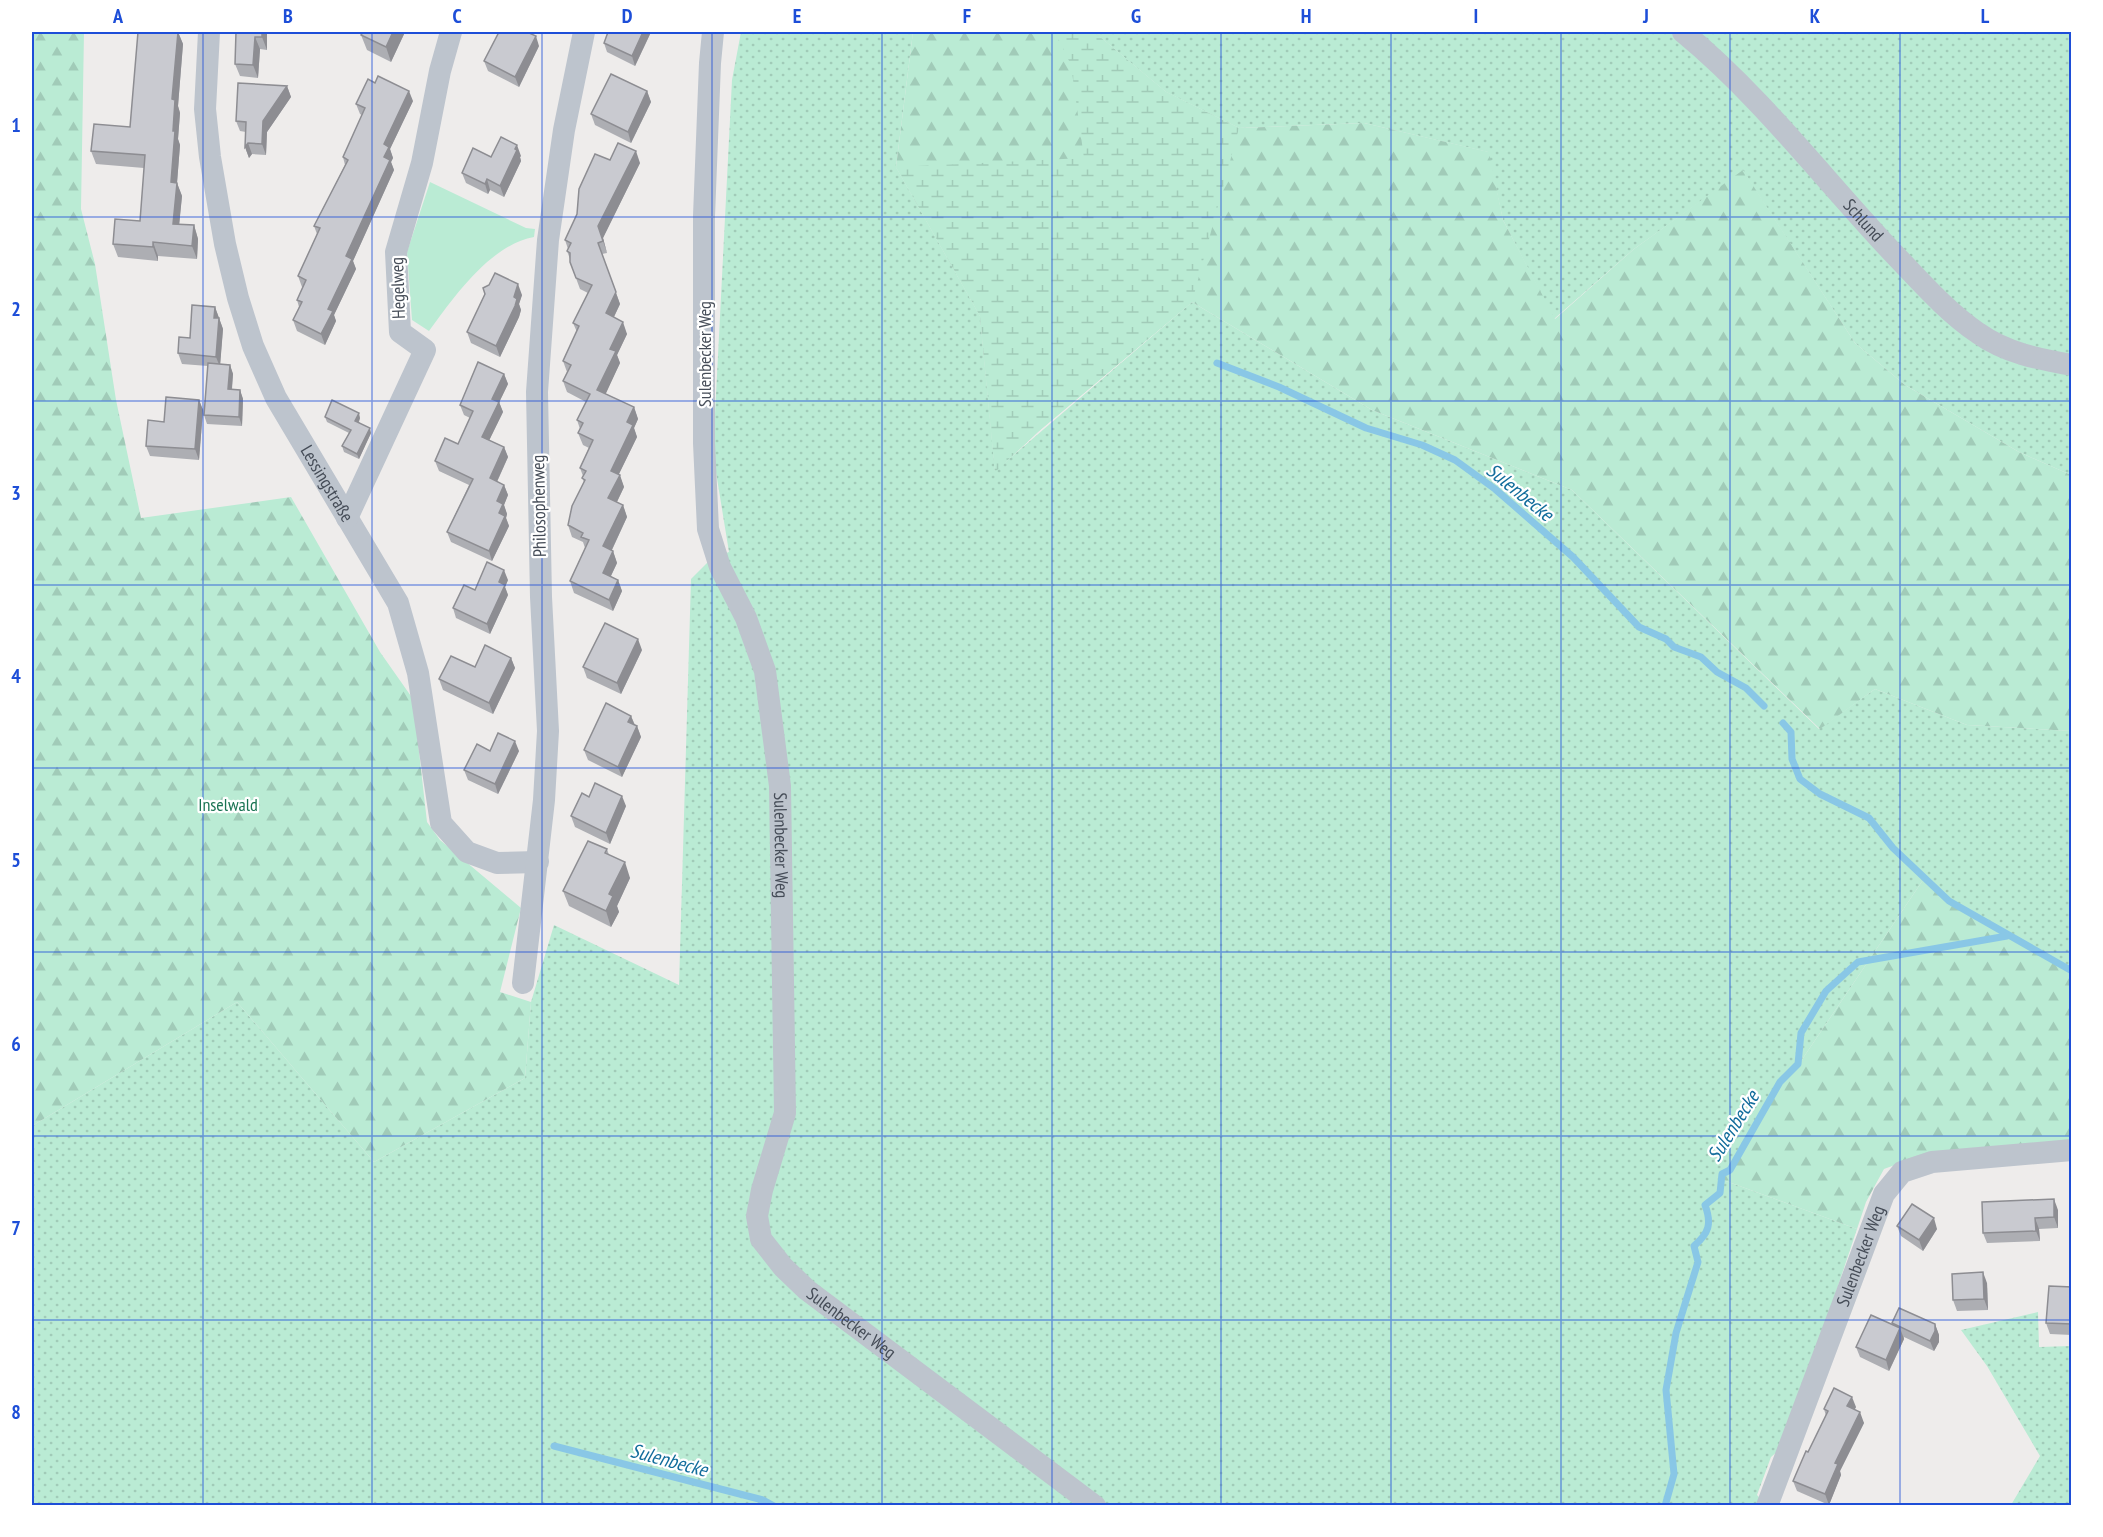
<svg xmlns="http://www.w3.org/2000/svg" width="2103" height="1537" viewBox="0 0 2103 1537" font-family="'PT Sans Narrow',sans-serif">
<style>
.grass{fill:url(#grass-dots)}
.forest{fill:url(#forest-firs)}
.wetland{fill:url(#wetland-marsh)}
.green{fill:#baebd4}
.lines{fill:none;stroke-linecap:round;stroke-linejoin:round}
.stream{stroke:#89c7e6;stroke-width:7}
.minor{stroke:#bdc4cd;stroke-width:22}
.wall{fill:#adaeb3}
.shaded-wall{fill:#8d8d92}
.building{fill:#c9cad0;stroke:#8d8d92;stroke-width:1.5}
.grid{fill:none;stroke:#1d4ed8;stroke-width:1.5;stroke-opacity:0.55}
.labels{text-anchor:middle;stroke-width:4.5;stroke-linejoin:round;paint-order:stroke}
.street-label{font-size:18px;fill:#454c57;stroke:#fff}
.park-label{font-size:18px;fill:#1a7453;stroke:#fff}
.water-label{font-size:20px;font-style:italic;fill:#136d9c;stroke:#fff}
.neatline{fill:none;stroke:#1d4ed8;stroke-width:2}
.grid-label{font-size:20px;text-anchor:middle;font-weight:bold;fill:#1d4ed8}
</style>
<defs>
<pattern id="grass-dots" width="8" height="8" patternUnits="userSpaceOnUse" patternTransform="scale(1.5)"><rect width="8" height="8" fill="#baebd4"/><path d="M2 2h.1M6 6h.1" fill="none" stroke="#a1cbb8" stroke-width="1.8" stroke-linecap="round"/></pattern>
<pattern id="forest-firs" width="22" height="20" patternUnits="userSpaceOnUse" patternTransform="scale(1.5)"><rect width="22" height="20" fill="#baebd4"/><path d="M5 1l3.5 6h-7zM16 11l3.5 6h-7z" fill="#a1cbb8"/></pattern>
<pattern id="wetland-marsh" width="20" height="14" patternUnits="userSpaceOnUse" patternTransform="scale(1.5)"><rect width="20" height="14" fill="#baebd4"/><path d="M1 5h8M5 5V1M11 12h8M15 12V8" fill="none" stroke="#a1cbb8"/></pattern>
</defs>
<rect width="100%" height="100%" fill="#eeeceb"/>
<!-- grass -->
<g class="grass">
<path d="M741,32H913L896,167L980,316L995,471L1192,302L1372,410L1572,490L1819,729L1875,689L1967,725L2071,731V971L1949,901L1925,877L1797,1067L1767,1101L1723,1180L1857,1229L1803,1391L1779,1450L1771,1457L1757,1495L1762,1500L1760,1505L32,1506V1126L237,1002L374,1162L525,1078L531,1002L554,925L679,985L691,579L712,558L729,552L713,454L732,80Z"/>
<path d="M1094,32H1671L1717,69L1950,320L2071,373V475L2019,452L1905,385L1855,343L1743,171L1634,249L1554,319L1503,220L1488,152L1364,123L1239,128L1166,92Z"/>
<path d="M1690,32H2071V361L2022,349L1959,309Z"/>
<path d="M2038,1312L2039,1347L2071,1346V1505H2011L2040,1456L1987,1366L1961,1330Z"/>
</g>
<!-- forest -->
<g class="forest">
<path d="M32,32H84L81,209L95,264L116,400L141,518L291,497L380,652L413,699L427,822L440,840L521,908L500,992L531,1002L525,1078L374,1162L237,1002L32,1126Z"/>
<path d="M913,32H1094L1166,92L1239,128L1364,123L1489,152L1503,220L1555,319L1634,249L1743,170L1855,343L1905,385L2019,452L2071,475V731L1967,725L1875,689L1820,729L1572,490L1372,410L1192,302L1039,431L995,472L980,316L896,167Z"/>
<path d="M1925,877L1949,901L2071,971V1143L1914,1158L1884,1169L1866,1202L1857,1229L1723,1180L1767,1101L1797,1067Z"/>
</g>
<!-- wetland -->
<path class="wetland" d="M1055,32H1094L1166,92L1239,128L1192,302L1039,431L995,472L980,316L896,167L1084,158L1071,65Z"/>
<!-- green -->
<path class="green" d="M430,182L526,228L535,229L534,237C490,245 454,297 429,331L412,320L407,252Z"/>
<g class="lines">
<!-- stream -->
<g class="stream">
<path d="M1217,363L1279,387L1366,428L1422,445L1455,460L1495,489L1573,557L1639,627L1666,639L1674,647L1701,657L1717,672L1746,688L1764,706"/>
<path d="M1783,723L1791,732L1792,759L1800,779L1820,794L1869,818L1893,848L1949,901L2072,971"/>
<path d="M554,1446L763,1500L774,1506"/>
<path d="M1665,1506L1674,1474L1666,1390L1676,1333L1698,1262L1694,1246C1709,1233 1712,1224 1705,1205L1720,1193L1722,1174L1730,1170L1780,1082L1798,1064L1801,1033L1826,991L1858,962L2007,936"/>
</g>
<!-- minor -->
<g class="minor">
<path id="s1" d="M209,32L205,109L210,157L225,244L238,298L253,346L276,398L398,603L418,673L441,823L467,852L497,863L538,862"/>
<path id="s2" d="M713,32L710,63L704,216V443L708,529L720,567L746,618L765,671L780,786L785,1113L762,1190L757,1216L761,1239L783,1267L807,1290L1095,1506"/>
<path id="s3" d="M1683,32C1763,98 1824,180 1895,255C1921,282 1947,312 1978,333C2006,353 2038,359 2072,365"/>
<path d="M347,518L425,350L400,332L396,252L422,163L440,71L451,32"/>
<path d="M523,983L544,800L548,731L541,597L537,392L548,240L564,130L584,32"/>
<path id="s4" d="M1767,1506L1884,1194L1902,1172L1932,1162L2072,1150"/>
</g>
</g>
<!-- wall -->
<g class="wall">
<path d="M178,32L183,44L178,106L180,113L178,139L180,145L177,183L182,196L179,224L194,225L198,239L197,259L158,256V261L118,257L113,244L140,221L144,168L96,164L91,151L130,127Z"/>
<path d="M236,32H267V50L260,49L258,78L240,76L235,64Z"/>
<path d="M405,32L391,62L367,50L361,35Z"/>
<path d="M608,32H651L635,66L607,52L604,43Z"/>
<path d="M539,46L519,87L488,71L484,61Z"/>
<path d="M287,86L291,97L267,132L266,155L252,154L249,158L245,147L246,132L240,131L236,121Z"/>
<path d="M647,91L651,102L631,143L595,125L591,114Z"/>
<path d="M413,101L390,149L393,158L391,162L394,170L353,261L356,269L334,315L336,321L325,345L297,331L293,320L299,307L297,300L303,287H302L298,276L317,234L314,226L345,165L343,157L362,115L360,114L356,104Z"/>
<path d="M521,156L520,157L521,161L504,197L490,190L488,194L466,183L462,173L491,157Z"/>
<path d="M610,160L640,163L603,238L607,253L602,254L620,304L614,317L627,334L617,355L620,363L605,394L634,407L638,419L634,428L637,437L619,474L624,487L617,502L623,505L627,517L612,550L613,551L617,563L611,576L618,580L622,591L613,611L574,593L570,581L585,548L583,542L572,537L568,525L584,482L582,478L583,476L580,468L589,448L583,445L578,433L580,429L577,420L586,402L567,392L563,381L567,372L563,361L577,332L573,323L588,293L580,289L570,262V259L567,251L568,249L565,240Z"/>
<path d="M489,285L522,295L519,304L521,310L519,317L500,357L471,343L467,332Z"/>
<path d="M215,307L223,329L220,364L230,365L233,374L232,390H240L243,399L242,426L207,424L204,415L208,366L182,364L178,353Z"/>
<path d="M504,374L508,384L499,402L503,412L489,440L504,447L508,457L497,482L504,485L508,495L504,505L507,514L506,518L509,526L492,561L451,542L447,532L469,485L439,471L435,461L458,444L470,418L464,415L460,405Z"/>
<path d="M199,400L203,410L199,460L150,456L146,446L164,422Z"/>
<path d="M325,417L360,418L359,422L371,433L359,459L344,452L342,446L349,433L327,422Z"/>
<path d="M508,580L505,587L508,595L490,634L456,618L453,608L475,590Z"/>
<path d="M642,650L621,694L587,678L583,667Z"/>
<path d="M511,658L515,668L493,714L443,690L439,679L475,667Z"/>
<path d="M631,716L635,725L637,726L641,737L622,777L588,760L584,750Z"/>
<path d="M490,751H519L498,794L468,780L464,770Z"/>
<path d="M589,797L626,806L610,844L575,827L571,816Z"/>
<path d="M607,849L609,855L630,878L617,906L619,912L611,927L569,906L563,891Z"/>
<path d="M2058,1210V1228L2039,1229L2040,1241L1987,1243L1983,1233Z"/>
<path d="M1897,1226L1937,1229L1923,1251L1901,1236Z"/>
<path d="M1987,1283L1988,1310L1957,1311L1953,1300Z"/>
<path d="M2072,1287V1335L2050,1334L2046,1323Z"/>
<path d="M1892,1323L1935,1324L1939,1335V1342L1934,1351L1904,1337V1339L1889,1371L1860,1357L1856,1347L1892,1324Z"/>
<path d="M1856,1407L1854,1410L1864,1423L1840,1471L1841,1475L1829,1505L1797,1491L1793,1481L1826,1416L1824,1409Z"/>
</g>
<!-- shaded-wall -->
<g class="shaded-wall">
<path d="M178,32L183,44L178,106L180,113L178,139L180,145L177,183L182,196L178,237L173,224L171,182L173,131L172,99Z"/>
<path d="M262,32H267V50L262,37Z"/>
<path d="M393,32H405L391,62L386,47Z"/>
<path d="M643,32H651L635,66L632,56Z"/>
<path d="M536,36L539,46L519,87L515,77Z"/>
<path d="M255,37L260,49L258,78L253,65Z"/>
<path d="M287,86L291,97L267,132L266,155L262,144L263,121Z"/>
<path d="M409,91L413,101L390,149L393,158L391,162L394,170L353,261L356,269L334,315L336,321L325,345L321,334L328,309L346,256L384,157V144Z"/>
<path d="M647,91L651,102L631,143L628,132Z"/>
<path d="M248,143L252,154L249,158L245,147Z"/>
<path d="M517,145L521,156L520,157L521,161L504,197L500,186Z"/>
<path d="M636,151L640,163L603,238L607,253L598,226Z"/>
<path d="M487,179L490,190L488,194L485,184Z"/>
<path d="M194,225L198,239L197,259L192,246Z"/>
<path d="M153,242L158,256V261L153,247Z"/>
<path d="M602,254L620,304L610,325L606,313Z"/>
<path d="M518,284L522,295L519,304L521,310L519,317L500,357L496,346Z"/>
<path d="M215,307L223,329L220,367L216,357L214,318Z"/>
<path d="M623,322L627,334L617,355L620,363L602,402L597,390L610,349Z"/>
<path d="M230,365L233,374L231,398L228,389Z"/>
<path d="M504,374L508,384L496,409L492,399Z"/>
<path d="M240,390L243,399L242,426L239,417Z"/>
<path d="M199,400L203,410L199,460L195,449Z"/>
<path d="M499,402L503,412L486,447L482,437Z"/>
<path d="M634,407L638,419L634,428L637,437L615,482L611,471L627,422Z"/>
<path d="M359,413L360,418L357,426L355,421Z"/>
<path d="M370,428L371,433L359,459L357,454Z"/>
<path d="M504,447L508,457L494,488L490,478Z"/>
<path d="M620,475L624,487L613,510L608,498Z"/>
<path d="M504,485L508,495L504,505L507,514L506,518L509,526L492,561L489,551L497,501Z"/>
<path d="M623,505L627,517L608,558L603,546Z"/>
<path d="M613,551L617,563L607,584L603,573Z"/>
<path d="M504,570L508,580L505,587L508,595L490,634L487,624L499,582Z"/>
<path d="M618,580L622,591L613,611L609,600Z"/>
<path d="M638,639L642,650L621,694L617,683Z"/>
<path d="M511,658L515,668L493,714L489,703Z"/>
<path d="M631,716L635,726L628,722Z"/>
<path d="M637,726L641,737L622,777L618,767Z"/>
<path d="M515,741L519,751L498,794L495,784Z"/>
<path d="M622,796L626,806L610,844L606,833Z"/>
<path d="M625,862L630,878L617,906L619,912L611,927L606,911L609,894Z"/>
<path d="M2054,1199L2058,1210V1228L2054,1217Z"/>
<path d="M1934,1218L1937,1229L1923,1251L1919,1240Z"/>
<path d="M2035,1218L2039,1229L2040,1241L2036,1231Z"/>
<path d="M1983,1272L1987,1283L1988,1310L1984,1299Z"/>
<path d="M1935,1324L1939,1335V1342L1934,1351L1930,1341Z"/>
<path d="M1900,1328L1904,1339L1889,1371L1886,1360Z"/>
<path d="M1852,1397L1856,1407L1851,1417L1847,1406Z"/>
<path d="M1860,1412L1864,1423L1840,1471L1841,1475L1829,1505L1825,1494L1835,1463Z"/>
</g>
<!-- building -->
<g class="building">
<path d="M138,32H178L172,99L175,100L173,131H175L171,182L177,183L173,224L194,225L192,246L153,242V247L113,244L115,219L140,221L145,155L91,151L94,124L130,127Z"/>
<path d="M236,32H262V37H255L253,65L235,64Z"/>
<path d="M363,32H393L386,47L361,35Z"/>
<path d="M499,32H527L536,36L515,77L484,61Z"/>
<path d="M608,32H643L632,56L604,43Z"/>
<path d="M611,74L647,91L628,132L591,114Z"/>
<path d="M378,76L409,91L384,144L389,147L384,157L390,160L346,256L352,259L328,309L333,311L321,334L293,320L302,302L297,300L306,280L298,276L320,228L314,226L348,160L343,157L365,108L356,104L368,79L375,83Z"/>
<path d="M238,83L287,86L263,121L262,144L248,143L245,147L246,122L236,121Z"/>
<path d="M501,137L517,145L515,149L517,150L500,186L487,179L485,184L462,173L473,148L491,157Z"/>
<path d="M618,143L636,151L598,226L603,241L598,243L616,292L606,313L623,322L610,349L616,351L597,390L634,407L627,422L633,425L611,471L620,475L608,498L623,505L603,546L613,551L603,573L618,580L609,600L570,581L589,540L581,537L583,533L568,525L572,506L585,480L582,478L586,471L580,468L593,440L578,433L583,423L577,420L590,394L563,381L571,365L563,361L579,326L573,323L592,285L576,278L570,262V253L567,251L571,243L565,240L577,214L579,189L595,154L610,160Z"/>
<path d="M495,273L518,284L514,297L517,299L515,306L496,346L467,332L485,294L483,288L489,285Z"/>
<path d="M192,305L215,307L214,318H219L216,357L178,353L179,337L190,338Z"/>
<path d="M478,362L504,374L492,399L499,402L482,437L504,447L490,478L504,485L497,501L503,504L499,513L505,516L489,551L447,532L473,479L435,461L445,438L458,444L473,411L460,405Z"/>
<path d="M208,363L230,365L228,389L240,390L239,417L204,415Z"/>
<path d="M166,397L199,400L195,449L146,446L148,420L164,422Z"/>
<path d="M332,400L359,413L355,421L370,428L357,454L342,446L351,430L325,417Z"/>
<path d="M487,562L504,570L499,582L505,585L487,624L453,608L464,585L475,590Z"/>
<path d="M605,623L638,639L617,683L583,667Z"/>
<path d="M485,645L511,658L489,703L439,679L451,656L475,667Z"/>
<path d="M606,703L631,716L628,722L637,726L618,767L584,750Z"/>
<path d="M498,733L515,741L495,784L464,770L477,744L490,751Z"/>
<path d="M595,783L622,796L606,833L571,816L582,793L589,797Z"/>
<path d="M588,841L607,849L605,853L625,862L609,894L613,896L606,911L563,891Z"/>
<path d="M2054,1199V1217L2035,1218L2036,1231L1983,1233L1982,1202Z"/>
<path d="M1912,1204L1934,1218L1919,1240L1897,1226Z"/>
<path d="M1983,1272L1984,1299L1953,1300L1952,1274Z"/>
<path d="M2049,1286L2072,1287V1324L2046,1323Z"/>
<path d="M1899,1308L1935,1324V1331L1930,1341L1892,1323Z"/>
<path d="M1871,1315L1900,1328L1886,1360L1856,1347Z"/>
<path d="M1834,1388L1852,1397L1847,1406L1860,1412L1835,1463L1838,1464L1825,1494L1793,1481L1806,1451L1808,1452L1828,1411L1824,1409Z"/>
</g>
<!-- grid -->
<path class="grid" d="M203,32V1506M372,32V1506M542,32V1506M712,32V1506M882,32V1506M1052,32V1506M1221,32V1506M1391,32V1506M1561,32V1506M1730,32V1506M1900,32V1506M32,217H2072M32,401H2072M32,585H2072M32,768H2072M32,952H2072M32,1136H2072M32,1320H2072"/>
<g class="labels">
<!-- street labels -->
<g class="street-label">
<text dy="6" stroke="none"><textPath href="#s3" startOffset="261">Schlund</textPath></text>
<text transform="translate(398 288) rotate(-92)" y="6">Hegelweg</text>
<text transform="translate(705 354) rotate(-90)" y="6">Sulenbecker Weg</text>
<text dy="6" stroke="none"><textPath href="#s1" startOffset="476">Lessingstraße</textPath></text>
<text transform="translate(539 506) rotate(-91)" y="6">Philosophenweg</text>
<text dy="6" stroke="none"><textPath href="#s2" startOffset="826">Sulenbecker Weg</textPath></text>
<text dy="6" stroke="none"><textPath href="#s4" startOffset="267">Sulenbecker Weg</textPath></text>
<text dy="6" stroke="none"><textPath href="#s2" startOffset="1348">Sulenbecker Weg</textPath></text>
</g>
<!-- park labels -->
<g class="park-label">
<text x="228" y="811">Inselwald</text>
</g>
<!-- water labels -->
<g class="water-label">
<text transform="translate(1520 492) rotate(39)" y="7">Sulenbecke</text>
<text transform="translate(1733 1126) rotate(-58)" y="7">Sulenbecke</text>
<text transform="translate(669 1460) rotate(15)" y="7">Sulenbecke</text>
</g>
</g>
<!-- border -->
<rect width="2103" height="1537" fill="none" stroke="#ffffff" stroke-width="66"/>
<rect x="33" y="33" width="2037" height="1471" class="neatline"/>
<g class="grid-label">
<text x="118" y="23">A</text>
<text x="288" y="23">B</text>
<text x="457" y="23">C</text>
<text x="627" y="23">D</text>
<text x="797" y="23">E</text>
<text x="967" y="23">F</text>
<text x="1136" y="23">G</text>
<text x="1306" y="23">H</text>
<text x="1476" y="23">I</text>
<text x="1646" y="23">J</text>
<text x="1815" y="23">K</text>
<text x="1985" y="23">L</text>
<text x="16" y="132">1</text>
<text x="16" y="316">2</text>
<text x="16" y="500">3</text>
<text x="16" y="683">4</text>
<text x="16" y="867">5</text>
<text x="16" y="1051">6</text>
<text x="16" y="1235">7</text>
<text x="16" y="1419">8</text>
</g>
</svg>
